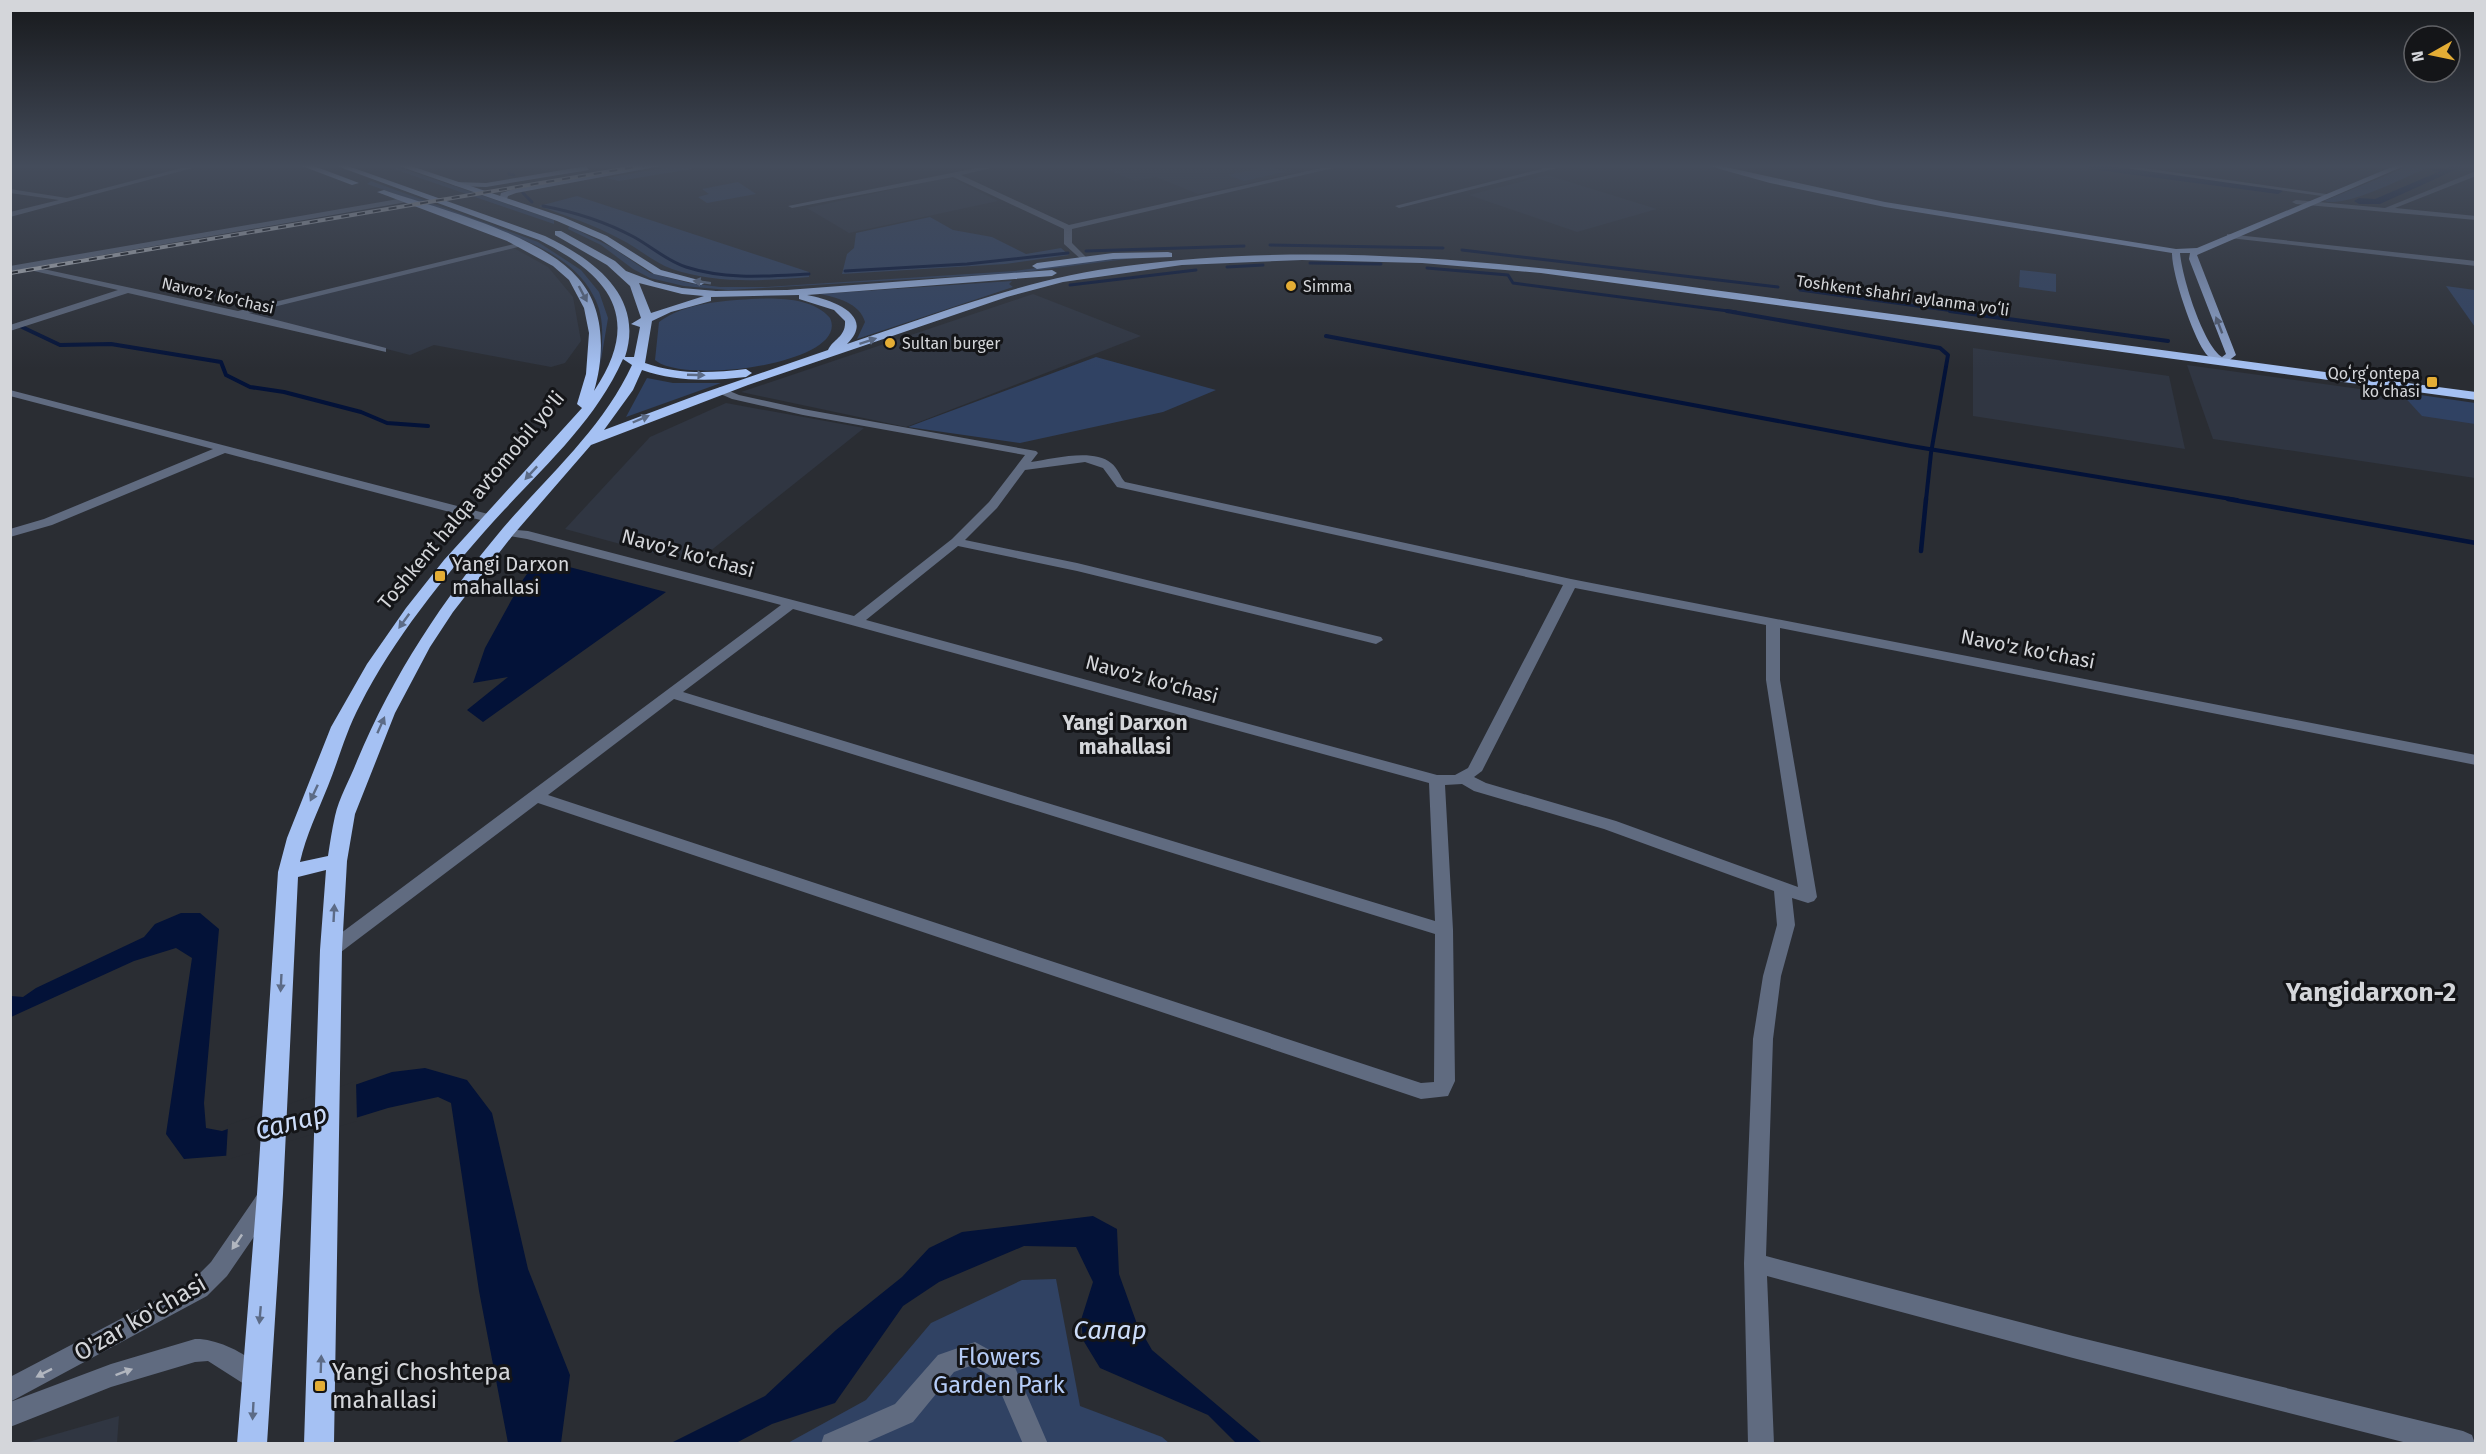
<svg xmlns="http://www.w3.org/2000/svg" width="2486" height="1454" viewBox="0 0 2486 1454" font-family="'Fira Sans',sans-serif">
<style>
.built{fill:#303642}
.green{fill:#304263}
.water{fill:#031238}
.pier{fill:#2a2d33}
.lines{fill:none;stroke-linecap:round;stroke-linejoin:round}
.stream-far2{stroke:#031238;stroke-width:3}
.stream-far1{stroke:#031238;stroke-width:4}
.stream{stroke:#031238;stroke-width:4.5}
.canal{fill:#031238;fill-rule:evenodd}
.minor{fill:#606b80;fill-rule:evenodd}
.major{fill:#92a8d2;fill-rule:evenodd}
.highway{fill:#a5c1f3;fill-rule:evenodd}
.rail-casing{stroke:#c2c5c9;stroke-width:4}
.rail{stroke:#141518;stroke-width:2;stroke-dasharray:8;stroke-linecap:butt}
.oneway{fill:#5c6b86}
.oneway2{fill:#535e75}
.oneway3{fill:#b1b6bf}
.poi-dot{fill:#e4ad35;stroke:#141518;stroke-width:2}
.labels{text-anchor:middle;stroke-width:6;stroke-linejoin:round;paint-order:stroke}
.far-poi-label{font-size:16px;fill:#d4d6da;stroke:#141518;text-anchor:start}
.far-street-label{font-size:16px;fill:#d4d6da;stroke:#141518}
.street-label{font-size:20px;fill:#d4d6da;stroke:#141518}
.poi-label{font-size:20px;fill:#d4d6da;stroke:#141518;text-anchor:start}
.neighbourhood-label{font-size:21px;font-weight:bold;fill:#d4d6da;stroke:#141518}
.near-street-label{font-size:24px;fill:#d4d6da;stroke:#141518}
.near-park-label{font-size:24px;fill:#b6cdf8;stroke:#141518}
.near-poi-label{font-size:24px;fill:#d4d6da;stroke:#141518;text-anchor:start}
.near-neighbourhood-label{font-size:26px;font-weight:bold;fill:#d4d6da;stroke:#141518}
.near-water-label{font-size:26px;font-style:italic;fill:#ccdcf9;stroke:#141518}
</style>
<rect width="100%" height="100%" fill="#2a2d33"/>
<!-- built -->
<g class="built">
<path d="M1098,166H1282L1299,172L1198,194L1156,177L1135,181Z"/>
<path d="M1547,175L1657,209L1577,232L1469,195Z"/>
<path d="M945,178L953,179L998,201L849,233L807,208Z"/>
<path d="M510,246L548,267L573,297L581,341L565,363L551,367L434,345L410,355L246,313Z"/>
<path d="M1033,294L1141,336L906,427L741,392Z"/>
<path d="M1973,348L2169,376L2185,449L1973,416Z"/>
<path d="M2187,365L2475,405V478L2213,439Z"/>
<path d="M726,403L864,428L694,564L565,529L650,437Z"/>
<path d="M119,1416L117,1443H25Z"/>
</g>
<!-- green -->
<g class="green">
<path d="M385,166H395L554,220V224Z"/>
<path d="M674,166H709L619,181L606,178Z"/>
<path d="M1269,166L1285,172L1244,181L1228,175Z"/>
<path d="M2409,166H2431C2407,176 2347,208 2324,201Z"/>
<path d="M371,181L538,242L581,270L599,292L608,318L600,366C602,341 606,318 593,295C569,249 507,234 462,218C430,206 399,195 367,184Z"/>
<path d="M738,182L756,194L707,203L698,197L709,194L702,189Z"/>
<path d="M577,196L809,272V277C763,281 716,284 672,269C653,262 638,248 620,239C594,225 567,216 539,206Z"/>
<path d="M930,217L953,230L992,237L1026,254L1061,248L1069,255L1005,264L842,274L847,254L854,248L856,233Z"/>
<path d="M569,226L613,248L650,273L689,283L720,287H766L1015,271L1110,258L1142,257L1016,273L728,290L684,286L650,278L633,269L601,245L568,229Z"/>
<path d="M2020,270L2056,274V292L2019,287Z"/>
<path d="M1012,281L1009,284L1013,287L857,339L865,322C860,303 836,297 819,294Z"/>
<path d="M2446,286L2475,290V327Z"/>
<path d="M751,299C776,298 812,297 830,318C851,364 683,385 655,360L659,322C684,303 721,301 751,299Z"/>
<path d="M1096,357L1216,390L1163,412L1020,443L908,427Z"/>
<path d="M647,378L673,383H721L626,417Z"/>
<path d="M2400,392L2475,403V424L2422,416Z"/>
<path d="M1056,1279L1080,1406L1162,1437L1169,1443L786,1444L866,1400L931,1323L1022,1280Z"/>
</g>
<!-- water -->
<g class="water">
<path d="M546,561L666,592L483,722L467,710L508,677L473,683L485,648L522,581L529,571Z"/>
<path d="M181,913H200L219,929L204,1103L206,1128L222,1131L392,1072L425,1068L467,1080L492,1113L528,1269L570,1375L561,1443H508L479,1291L451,1103L438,1097L388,1108L235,1155L184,1159L166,1134L192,958L176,948L134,961L11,1017V996L23,997L36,988L144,937L155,924Z"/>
<path d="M1093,1216L1117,1229L1119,1274L1137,1324L1152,1350L1262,1443H1236L1208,1415L1100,1368L1083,1340L1081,1320L1093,1282L1076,1247L1024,1246L939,1282L903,1306L835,1403L772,1424L736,1443H671L765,1396L836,1330L902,1277L929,1248L962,1232Z"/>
</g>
<!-- pier -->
<path class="pier" d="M356,1081L357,1121L226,1160L228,1125Z"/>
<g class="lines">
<!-- stream-far2 -->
<g class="stream-far2">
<path d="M2433,169L2446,171"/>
<path d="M509,174L514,175"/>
<path d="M523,193L532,202"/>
<path d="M543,206C575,212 606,222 634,237C652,247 667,261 686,267C726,280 768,276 809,274"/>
<path d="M1270,245L1443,248"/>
<path d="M1462,250L1778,287"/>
<path d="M1086,251L1244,246"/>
<path d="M1310,263L1381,264"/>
<path d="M1227,267L1263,265"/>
<path d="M1427,268L1508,275L1513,283L1736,312"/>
<path d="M845,271L967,264L1068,253"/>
<path d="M1070,285L1196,270"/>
<path d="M1800,290L1961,312"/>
</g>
<!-- stream-far1 -->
<g class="stream-far1">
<path d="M1727,311L1940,348L1948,355L1931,453L1926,500"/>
<path d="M1950,311L2168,341"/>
<path d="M22,327L60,345L111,344L221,362L226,375L250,387L284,392L361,412L387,423L428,426"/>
<path d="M1326,336L1911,446L2237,500"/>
</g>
<!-- stream -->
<g class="stream">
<path d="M2228,499L2476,543"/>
<path d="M1921,551L1926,499"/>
</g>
<!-- canal -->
<g class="canal">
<path d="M2085,166H2109L2278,188L2283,191L2278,194L2090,169Z"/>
<path d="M2452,166H2464L2380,204H2359L2354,201L2359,198L2375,199Z"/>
</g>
<!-- minor -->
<g class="minor">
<path d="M189,166H200L10,217V212L59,200L10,193V189L67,198Z"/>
<path d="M986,166H1000L961,175L1069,225L1330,166H1342L1072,229V243L1088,259L1084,262L1064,244V229L953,177L792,208L788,206Z"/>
<path d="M1553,166H1565L1399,208L1395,206Z"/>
<path d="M2111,166H2129L2333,195L2329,197Z"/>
<path d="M2476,171V176L2395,208L2476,216V220L2296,204L2292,202L2296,200L2385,208Z"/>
<path d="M404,198L408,200L407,202L34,267L238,311L522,242V246L249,313L386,348V352L128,293L10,331V325L118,290L25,269L10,271V266Z"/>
<path d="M2227,234L2476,261V266L2230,238H2227Z"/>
<path d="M720,387L739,395L803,409L1036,451L1038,453L1031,462C1052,459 1093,448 1111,463C1118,468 1120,477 1125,482L1571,579L2476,755V765L1780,628V680L1817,897L1814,901L1808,903L1792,898L1795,925L1781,976L1773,1039L1766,1256L2073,1336L2463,1431L2472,1435L2475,1444H2411L2073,1358L1767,1276L1774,1444H1748L1744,1263L1753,1039L1763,976L1777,925L1774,891L1604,829L1474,791L1462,784L1445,785L1453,930L1455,1081L1448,1096L1421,1099L538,803L337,955L331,957L325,955L322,950L325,945L781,605L527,539L504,535V529L528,531L854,616L952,539L989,502L1025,455L803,415L732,399L716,392L715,390ZM1085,462L1103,468L1117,487L1563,585L1468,768L1455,775H1437L866,620L958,546L1077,571L1376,644L1383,640L1381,637L1077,563L965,540L997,508L1025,470ZM1575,588L1766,625V680L1798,887L1616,821L1486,783L1474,777L1482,771ZM793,609L1429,783L1435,921L683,692ZM674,699L1435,934L1434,1082L1421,1083L548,795Z"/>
<path d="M10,390L492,515L494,518L488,522L225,453L52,525L10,537V529L44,519L213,449L10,396Z"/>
<path d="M267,1190L275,1192L278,1199L275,1206L227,1276L207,1296L10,1402V1377L191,1282L211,1262L259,1192Z"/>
<path d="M195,1339C218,1338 258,1357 267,1379L264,1387L255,1391L208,1361L195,1362L111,1387L10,1427V1402L111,1364Z"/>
<path d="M975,1342L1013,1363L1048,1444H1023L995,1379L973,1365L954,1372L913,1422L863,1444H821L824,1435L895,1404L938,1355Z"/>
</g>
<!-- major -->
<g class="major">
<path d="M586,166L589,170L486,187L456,186L452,184L456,182L486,183Z"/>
<path d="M646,166H661L516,193L508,196L506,202L499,200L501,193L514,189Z"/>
<path d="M1709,166H1721L1885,202L2176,249L2197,248L2394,166H2404L2197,255L2236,355L2223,365C2216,363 2208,358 2204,351C2192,333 2172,275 2172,253L1885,207L1770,183ZM2180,253H2190L2189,259L2226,354L2222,357C2203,345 2182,277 2180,253Z"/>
</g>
<!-- highway -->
<g class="highway">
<path d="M302,166H314L359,183L352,185Z"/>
<path d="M337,166H348L545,236C593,259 645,296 625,357H634L640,327L631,324L641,318L630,286L607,265L555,235V231H561L615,261L626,271L655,282L682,288L716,291L787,290L1052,270L1057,273L1052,276L807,295C830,299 877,315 847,344C939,313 1029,278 1126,266C1356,236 1574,271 1802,302C2026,332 2251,362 2476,392V400L1541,273L1422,263L1302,260L1182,265L1063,282L1007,297L748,385L591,445L513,535L453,612L430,647L395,713L355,814L347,861L342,950L334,1444H304L320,950L326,870L298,877L283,1194L267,1444H237L257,1194L278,872L287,838L331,727L367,664L406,608L444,560L582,408L577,404L586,374L589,333L584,308L569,280L553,266L507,241L377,192L384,190C439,209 540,234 578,278C605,308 605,354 594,391C644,317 609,275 539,240ZM639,283L682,294L704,296L651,313ZM799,295V299L834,310L845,321C846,337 833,339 828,350L700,394L604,430L633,390L642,370C676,382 711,381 746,377L752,373L746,369C712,373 678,375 645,363L652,321L671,312L711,301V297ZM623,359L632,365C603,428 548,476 503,528C442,601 394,673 357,761C350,779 339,798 335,816C332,829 330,843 328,856L300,862C306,835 318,811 328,786C339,759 346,731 360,705C394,638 443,578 493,522C540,470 594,424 623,359Z"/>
<path d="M399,166H411L563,217L607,236L661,270L706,282L701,285L654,274L601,240L557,221Z"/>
<path d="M1168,252L1172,253V257L1113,259L1037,269L1032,266L1037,263L1113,253Z"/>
</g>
<defs>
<path id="rail" d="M10,273L641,166"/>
</defs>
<!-- rail casing -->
<use href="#rail" class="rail-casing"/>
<!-- rail -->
<use href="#rail" class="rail"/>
</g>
<!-- one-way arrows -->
<defs><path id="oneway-solid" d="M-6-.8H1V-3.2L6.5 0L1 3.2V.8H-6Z" transform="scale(1.5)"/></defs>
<g class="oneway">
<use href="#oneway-solid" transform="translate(702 282) rotate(-172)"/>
<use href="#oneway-solid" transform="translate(583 294) rotate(62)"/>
<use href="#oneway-solid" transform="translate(868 341) rotate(-18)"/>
<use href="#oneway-solid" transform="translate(696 375) rotate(2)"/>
<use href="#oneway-solid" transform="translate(641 419) rotate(-23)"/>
<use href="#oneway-solid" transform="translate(531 473) rotate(133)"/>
<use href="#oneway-solid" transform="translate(404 621) rotate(126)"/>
<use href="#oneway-solid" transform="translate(381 725) rotate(-66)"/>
<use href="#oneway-solid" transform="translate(314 793) rotate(115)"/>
<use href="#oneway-solid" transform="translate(334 913) rotate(-87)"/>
<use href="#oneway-solid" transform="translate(281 983) rotate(93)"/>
<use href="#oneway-solid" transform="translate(260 1315) rotate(95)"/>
<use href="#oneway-solid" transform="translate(321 1364) rotate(-88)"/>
<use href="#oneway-solid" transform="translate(253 1411) rotate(93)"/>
</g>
<use class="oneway2" href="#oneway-solid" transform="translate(2219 325) rotate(-111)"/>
<g class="oneway3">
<use href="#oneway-solid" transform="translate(237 1242) rotate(124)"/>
<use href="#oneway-solid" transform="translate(124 1372) rotate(-20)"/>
<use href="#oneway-solid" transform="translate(44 1373) rotate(153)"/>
</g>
<!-- sky -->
<linearGradient id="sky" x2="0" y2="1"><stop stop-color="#17191c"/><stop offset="0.45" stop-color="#444c5b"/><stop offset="1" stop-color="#444c5b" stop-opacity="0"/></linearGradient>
<rect width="2486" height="369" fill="url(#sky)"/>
<!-- markers -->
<g class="poi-dot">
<circle cx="1291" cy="286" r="6"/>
<circle cx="890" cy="343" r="6"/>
<rect x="2426" y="376" width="12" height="12" rx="3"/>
<rect x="434" y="570" width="12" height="12" rx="3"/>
<rect x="314" y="1380" width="12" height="12" rx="3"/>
</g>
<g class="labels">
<!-- far-poi labels -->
<g class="far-poi-label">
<text x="1303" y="292">Simma</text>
<text x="902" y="349">Sultan burger</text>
<text x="2420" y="379" text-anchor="end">Qoʻrgʻontepa<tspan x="2420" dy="18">koʻchasi</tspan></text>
</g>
<!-- far-street labels -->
<g class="far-street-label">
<text transform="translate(218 295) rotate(13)" y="6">Navro'z ko'chasi</text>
<text transform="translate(1903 295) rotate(8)" y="6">Toshkent shahri aylanma yoʻli</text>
</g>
<!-- street labels -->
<g class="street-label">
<text transform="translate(471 500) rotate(-50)" y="7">Toshkent halqa avtomobil yo'li</text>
<text transform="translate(688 553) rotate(15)" y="7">Navo'z ko'chasi</text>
<text transform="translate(2028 649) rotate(11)" y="7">Navo'z ko'chasi</text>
<text transform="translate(1152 679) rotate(15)" y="7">Navo'z ko'chasi</text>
</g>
<!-- poi labels -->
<g class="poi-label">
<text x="452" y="571">Yangi Darxon<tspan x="452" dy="23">mahallasi</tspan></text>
</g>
<!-- neighbourhood labels -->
<g class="neighbourhood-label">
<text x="1125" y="730">Yangi Darxon<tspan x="1125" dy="24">mahallasi</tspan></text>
</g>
<!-- near-street labels -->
<g class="near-street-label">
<text transform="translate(140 1318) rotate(-30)" y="8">O'zar ko'chasi</text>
</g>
<!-- near-park labels -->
<g class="near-park-label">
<text x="999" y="1365">Flowers<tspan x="999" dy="28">Garden Park</tspan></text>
</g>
<!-- near-poi labels -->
<g class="near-poi-label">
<text x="332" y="1380">Yangi Choshtepa<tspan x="332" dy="28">mahallasi</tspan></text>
</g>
<!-- near-neighbourhood labels -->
<g class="near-neighbourhood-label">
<text x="2371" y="1001">Yangidarxon-2</text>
</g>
<!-- near-water labels -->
<g class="near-water-label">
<text transform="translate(291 1122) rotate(-15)" y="9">Салар</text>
<text x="1110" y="1339">Салар</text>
</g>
</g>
<!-- border -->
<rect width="2486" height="1454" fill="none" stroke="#d4d6da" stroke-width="24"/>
<!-- north arrow -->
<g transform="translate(2432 54) rotate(261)"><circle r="28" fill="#141518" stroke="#616266" stroke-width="1.5"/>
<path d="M0-4.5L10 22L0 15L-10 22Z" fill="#e4ad35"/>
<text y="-9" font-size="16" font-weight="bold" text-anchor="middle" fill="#d4d6da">N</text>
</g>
</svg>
